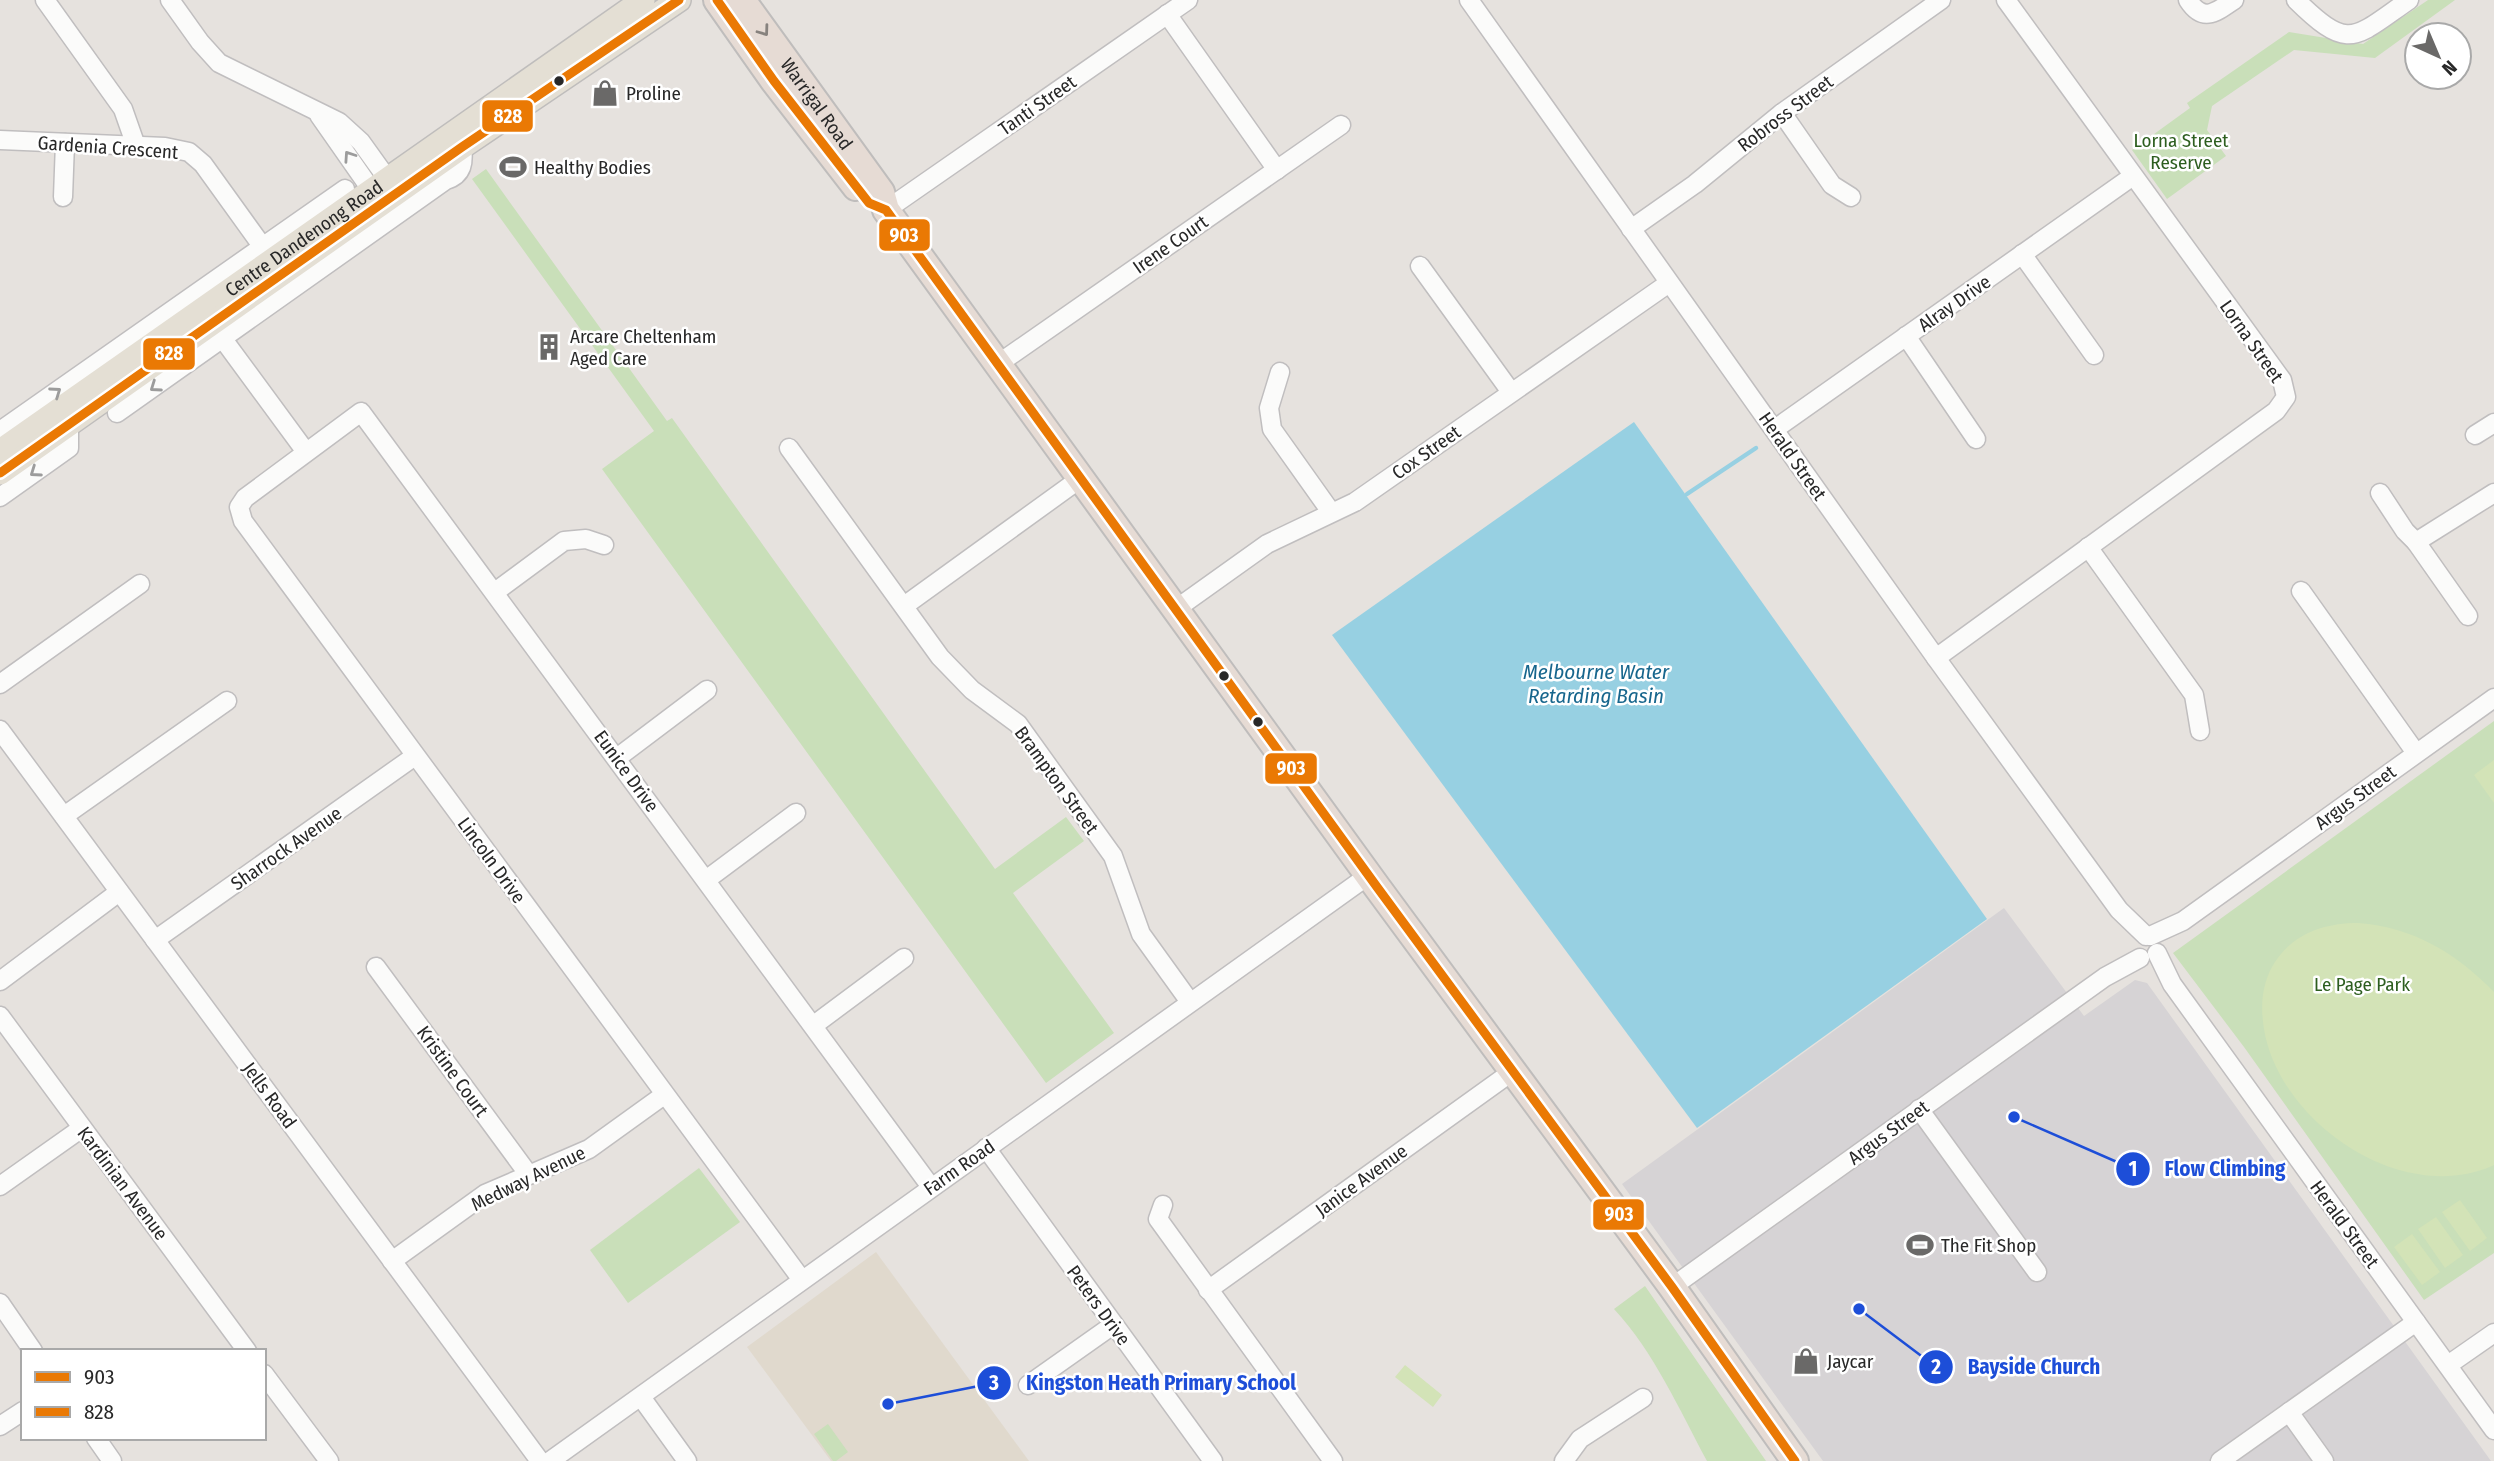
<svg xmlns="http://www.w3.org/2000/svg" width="2494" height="1461" viewBox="0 0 2494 1461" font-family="'Fira Sans Condensed',sans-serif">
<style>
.industrial{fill:#d6d3d5}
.education{fill:#e0d9cd}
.green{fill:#c9dfb9}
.pitch{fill:#d3e3b7}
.water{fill:#97d0e2}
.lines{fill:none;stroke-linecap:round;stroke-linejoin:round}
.stream{stroke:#97d0e2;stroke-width:4.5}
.minor-casing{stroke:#c0bebf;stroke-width:21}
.major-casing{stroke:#bfbdbc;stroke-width:26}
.highway-casing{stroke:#bfbdbc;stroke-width:30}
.minor{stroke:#fbfbfa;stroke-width:18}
.major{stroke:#e4dfd4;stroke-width:23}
.highway{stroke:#e6dbd4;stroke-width:26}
.bus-1-casing{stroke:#fff;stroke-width:14}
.bus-2-casing{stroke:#fff;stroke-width:14}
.bus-1{stroke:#ea7904;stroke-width:9}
.bus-2{stroke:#ea7904;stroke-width:9}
.oneway{stroke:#87827e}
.oneway2{stroke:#9c9c9c}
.bus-dot{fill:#282828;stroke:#fff;stroke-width:2.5}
.labels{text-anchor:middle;stroke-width:5;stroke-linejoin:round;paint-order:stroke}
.poi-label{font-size:19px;fill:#282828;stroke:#fff;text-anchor:start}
.street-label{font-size:19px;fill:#282828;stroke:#fff}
.park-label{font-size:19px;fill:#2d5e1f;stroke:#fff}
.water-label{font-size:21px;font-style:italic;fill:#17668d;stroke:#fff}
.leader{fill:none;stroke:#1d4ed8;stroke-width:2.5}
.callout-dot{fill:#1d4ed8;stroke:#fff;stroke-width:2.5}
.mark-label{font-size:21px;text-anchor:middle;font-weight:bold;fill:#fff}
.callout-label{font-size:21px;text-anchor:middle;font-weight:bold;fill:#1d4ed8;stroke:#fff;stroke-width:5;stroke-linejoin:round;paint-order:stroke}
.line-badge{stroke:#fff;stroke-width:2.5}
.badge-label{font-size:19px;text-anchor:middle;font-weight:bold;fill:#fff}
</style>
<rect width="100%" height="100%" fill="#e6e2de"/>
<!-- industrial -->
<path class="industrial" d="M2004,908L2084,1016L2135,980L2147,983L2491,1461H1823L1622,1184Z"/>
<!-- education -->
<path class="education" d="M876,1252L1029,1461H831L747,1347Z"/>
<!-- green -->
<g class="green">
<path d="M2428,0H2455L2375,58L2294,50L2212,106L2207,130L2226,156L2167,199L2132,150L2190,108L2187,103L2289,32L2363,44Z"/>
<path d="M486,169L667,421L672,418L995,869L1066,817L1084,841L1013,893L1114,1033L1046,1083L602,469L654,431L472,179Z"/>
<path d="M2494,721V1253L2424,1300L2244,1047L2173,953Z"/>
<path d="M699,1168L740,1222L628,1303L590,1250Z"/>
<path d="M1645,1286L1766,1461H1707C1679,1409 1654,1352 1614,1309Z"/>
<path d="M828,1424L848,1452L836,1461H833L814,1434Z"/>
</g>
<!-- pitch -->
<g class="pitch">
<path d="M2494,760V803L2474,775Z"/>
<path d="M2358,923C2413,927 2456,953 2494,992V1165L2492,1166C2401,1206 2279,1122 2264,1029C2260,1005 2262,982 2275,962C2294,933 2325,923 2358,923Z"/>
<path d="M2460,1200L2487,1238L2470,1251L2442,1212Z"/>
<path d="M2436,1217L2463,1255L2445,1268L2418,1229Z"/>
<path d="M2412,1234L2440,1272L2422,1285L2394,1247Z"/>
<path d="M1405,1365L1442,1395L1433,1407L1395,1377Z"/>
</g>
<!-- water -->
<path class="water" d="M1634,422L1987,919L1697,1128L1332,635Z"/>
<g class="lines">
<!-- stream -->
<path class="stream" d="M1687,494L1756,448"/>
<defs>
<g id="minor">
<path d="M45,0L123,109L136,146"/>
<path d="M170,0L200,42L219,63L339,122L361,142L394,188"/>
<path d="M1469,0L1936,658L2119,910L2146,936"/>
<path d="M2188,0C2203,23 2215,13 2234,0"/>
<path d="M2296,0C2349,52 2353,39 2409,0"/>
<path d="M1167,14L1277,170"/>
<path d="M1782,113L1832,185L1851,197"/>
<path d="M319,115L377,198"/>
<path d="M0,140L165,147L189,152L203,164L270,257"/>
<path d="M63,197L65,143"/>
<path d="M886,210L1188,0"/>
<path d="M1631,229L1695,184L1782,113L1941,0"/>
<path d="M2022,254L2094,355"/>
<path d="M1420,266L1511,392"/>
<path d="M217,331L306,452"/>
<path d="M1906,336L1976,439"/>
<path d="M998,364L1341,125"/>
<path d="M1280,372L1269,408L1272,429L1331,512"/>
<path d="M117,413L446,180C463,175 464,162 462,147"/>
<path d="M1775,429L2133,176"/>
<path d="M0,431L345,189"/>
<path d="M2475,435L2494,423"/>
<path d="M789,448L940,657L972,690L1018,724L1113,856L1141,934L1190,1002"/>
<path d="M2380,493L2405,531L2416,542"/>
<path d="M0,497L69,448V425"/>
<path d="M2088,547L2194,695L2200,731"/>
<path d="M2301,591L2416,753"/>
<path d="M495,592L564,541L586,539L604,545"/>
<path d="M904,606L1081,478"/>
<path d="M1176,609L1267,544L1355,502L1669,283"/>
<path d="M2468,616L2416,542L2494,493"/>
<path d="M1936,658L2276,411L2286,397L2282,380L2006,0"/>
<path d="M0,684L140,584"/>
<path d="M0,730L540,1461"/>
<path d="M617,758L707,690"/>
<path d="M64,816L227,701"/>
<path d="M706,880L796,813"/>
<path d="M2150,936L2183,921L2494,698"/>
<path d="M155,940L415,756"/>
<path d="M2157,953L2172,984L2494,1430"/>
<path d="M376,967L529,1175"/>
<path d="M0,981L119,892"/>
<path d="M0,1016L247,1351"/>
<path d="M814,1025L904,958"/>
<path d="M1919,1109L2037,1272"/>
<path d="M986,1148L1213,1461"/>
<path d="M0,1186L82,1128"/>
<path d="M1163,1205L1158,1219L1333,1461"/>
<path d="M392,1261L485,1194L589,1149L664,1095"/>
<path d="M802,1280L243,521L239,507L245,498L361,412L931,1187"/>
<path d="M1672,1287L2105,977L2140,958"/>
<path d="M1208,1290L1513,1071"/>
<path d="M0,1303L33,1351"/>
<path d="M2448,1365L2494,1333"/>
<path d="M264,1374L329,1461"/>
<path d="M1028,1385L1113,1325"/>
<path d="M641,1397L687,1461"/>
<path d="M2289,1412L2324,1461"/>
<path d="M0,1426L23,1411"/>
<path d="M96,1438L112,1461"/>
<path d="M550,1461L1369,875"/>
<path d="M1564,1461L1580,1439L1643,1398"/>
<path d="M2220,1461L2416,1322"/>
</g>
<g id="major">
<path id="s1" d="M0,451L643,0"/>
<path d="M0,473L462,147L679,0"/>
</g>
<g id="highway">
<path d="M717,0L774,81L856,187"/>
<path id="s2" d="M742,0L881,192L886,210L1377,887L1672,1287L1795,1461"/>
</g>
</defs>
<!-- minor casing -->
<use href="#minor" class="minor-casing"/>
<!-- major casing -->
<use href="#major" class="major-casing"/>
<!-- highway casing -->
<use href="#highway" class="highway-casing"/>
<!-- minor -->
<use href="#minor" class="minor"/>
<!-- major -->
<use href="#major" class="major"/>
<!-- highway -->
<use href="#highway" class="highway"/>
<defs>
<path id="bus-1" d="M717,0L774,81L869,203L886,210L1377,887L1672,1287L1795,1461"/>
<path id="bus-2" d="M0,473L462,147L679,0"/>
</defs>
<!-- bus-1 casing -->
<use href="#bus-1" class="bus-1-casing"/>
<!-- bus-2 casing -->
<use href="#bus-2" class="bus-2-casing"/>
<!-- bus-1 -->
<use href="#bus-1" class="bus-1"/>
<!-- bus-2 -->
<use href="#bus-2" class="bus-2"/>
</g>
<!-- one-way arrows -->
<defs><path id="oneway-chevron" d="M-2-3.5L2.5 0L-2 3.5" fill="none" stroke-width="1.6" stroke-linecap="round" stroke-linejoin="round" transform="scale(1.75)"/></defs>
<use class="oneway" href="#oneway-chevron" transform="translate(764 31) rotate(54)"/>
<g class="oneway2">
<use href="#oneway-chevron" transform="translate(349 156) rotate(-124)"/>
<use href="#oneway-chevron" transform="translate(155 387) rotate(145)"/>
<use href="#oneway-chevron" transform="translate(56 392) rotate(-35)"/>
<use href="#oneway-chevron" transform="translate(35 472) rotate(145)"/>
</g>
<!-- icons -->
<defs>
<symbol id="shop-bare" viewBox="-9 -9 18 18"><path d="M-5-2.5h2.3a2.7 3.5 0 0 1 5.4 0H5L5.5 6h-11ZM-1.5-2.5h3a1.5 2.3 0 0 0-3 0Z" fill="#6a6968" stroke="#fff" stroke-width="2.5" paint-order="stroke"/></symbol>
<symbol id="stadium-bare" viewBox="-9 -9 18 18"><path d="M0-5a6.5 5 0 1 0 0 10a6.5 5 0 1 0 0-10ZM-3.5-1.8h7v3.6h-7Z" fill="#6a6968" stroke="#fff" stroke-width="2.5" paint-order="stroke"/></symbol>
<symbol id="building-bare" viewBox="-9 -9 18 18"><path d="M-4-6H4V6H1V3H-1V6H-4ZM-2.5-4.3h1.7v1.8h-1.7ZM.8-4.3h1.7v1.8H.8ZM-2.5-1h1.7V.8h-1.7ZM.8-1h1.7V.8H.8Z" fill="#6a6968" stroke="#fff" stroke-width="2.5" paint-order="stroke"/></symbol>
</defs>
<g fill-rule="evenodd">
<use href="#shop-bare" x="586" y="74" width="38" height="38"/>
<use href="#stadium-bare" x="494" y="148" width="38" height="38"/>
<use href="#building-bare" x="530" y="328" width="38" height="38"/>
<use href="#stadium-bare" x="1901" y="1226" width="38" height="38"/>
<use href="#shop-bare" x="1787" y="1342" width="38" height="38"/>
</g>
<!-- markers -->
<g class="bus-dot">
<circle cx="559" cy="81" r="6"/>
<circle cx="1224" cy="676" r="6"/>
<circle cx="1258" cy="722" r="6"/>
</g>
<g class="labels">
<!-- poi labels -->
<g class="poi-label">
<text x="626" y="100">Proline</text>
<text x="534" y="174">Healthy Bodies</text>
<text x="570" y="343">Arcare Cheltenham<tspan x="570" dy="22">Aged Care</tspan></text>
<text x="1941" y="1252">The Fit Shop</text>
<text x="1827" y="1368">Jaycar</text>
</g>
<!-- street labels -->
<g class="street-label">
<text dy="7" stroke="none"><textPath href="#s2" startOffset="128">Warrigal Road</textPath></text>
<text transform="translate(1037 105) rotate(-35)" y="7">Tanti Street</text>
<text transform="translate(1785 113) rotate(-37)" y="7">Robross Street</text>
<text transform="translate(108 147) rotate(4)" y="7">Gardenia Crescent</text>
<text dy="7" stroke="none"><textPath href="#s1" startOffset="371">Centre Dandenong Road</textPath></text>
<text transform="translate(1170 244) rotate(-35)" y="7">Irene Court</text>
<text transform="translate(1954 303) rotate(-35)" y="7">Alray Drive</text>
<text transform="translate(2252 341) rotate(55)" y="7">Lorna Street</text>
<text transform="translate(1426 452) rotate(-35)" y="7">Cox Street</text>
<text transform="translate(1793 456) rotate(55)" y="7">Herald Street</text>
<text transform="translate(627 771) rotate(54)" y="7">Eunice Drive</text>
<text transform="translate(1057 780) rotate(54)" y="7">Brampton Street</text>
<text transform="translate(2355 797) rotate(-36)" y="7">Argus Street</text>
<text transform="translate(286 848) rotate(-35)" y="7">Sharrock Avenue</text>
<text transform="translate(492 860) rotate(54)" y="7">Lincoln Drive</text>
<text transform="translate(453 1071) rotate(54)" y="7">Kristine Court</text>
<text transform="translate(270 1095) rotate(54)" y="7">Jells Road</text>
<text transform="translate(1888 1132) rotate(-36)" y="7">Argus Street</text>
<text transform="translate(959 1167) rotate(-35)" y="7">Farm Road</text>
<text transform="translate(528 1178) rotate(-26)" y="7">Medway Avenue</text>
<text transform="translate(1361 1180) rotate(-36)" y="7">Janice Avenue</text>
<text transform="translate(123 1183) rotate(53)" y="7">Kardinian Avenue</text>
<text transform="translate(2345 1224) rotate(54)" y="7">Herald Street</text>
<text transform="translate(1099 1305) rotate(54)" y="7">Peters Drive</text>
</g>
<!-- park labels -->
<g class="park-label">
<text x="2181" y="147">Lorna Street<tspan x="2181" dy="22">Reserve</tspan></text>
<text x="2362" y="991">Le Page Park</text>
</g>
<!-- water labels -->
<g class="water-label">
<text x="1596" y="679">Melbourne Water<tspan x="1596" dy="24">Retarding Basin</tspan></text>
</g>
</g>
<!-- callouts -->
<path class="leader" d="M2014 1117L2133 1169M1859 1309L1936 1367M888 1404L994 1383"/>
<g class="callout-dot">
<circle cx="2014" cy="1117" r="7"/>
<circle cx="1859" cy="1309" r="7"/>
<circle cx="888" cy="1404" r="7"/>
<circle cx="2133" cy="1169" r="18"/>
<circle cx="1936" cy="1367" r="18"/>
<circle cx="994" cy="1383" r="18"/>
</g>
<g class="mark-label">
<text x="2133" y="1176">1</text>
<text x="1936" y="1374">2</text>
<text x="994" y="1390">3</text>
</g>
<g class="callout-label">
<text x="2225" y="1176">Flow Climbing</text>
<text x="2034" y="1374">Bayside Church</text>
<text x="1161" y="1390">Kingston Heath Primary School</text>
</g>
<g class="line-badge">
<rect x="481" y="99" width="53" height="34" rx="7" fill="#ea7904"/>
<rect x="878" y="218" width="53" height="34" rx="7" fill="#ea7904"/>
<rect x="142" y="337" width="54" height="34" rx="7" fill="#ea7904"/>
<rect x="1264" y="752" width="54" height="33" rx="7" fill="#ea7904"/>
<rect x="1592" y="1198" width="53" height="33" rx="7" fill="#ea7904"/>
</g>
<g class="badge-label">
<text x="508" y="123">828</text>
<text x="904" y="242">903</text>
<text x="169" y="360">828</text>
<text x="1291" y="775">903</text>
<text x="1619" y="1221">903</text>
</g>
<!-- legend -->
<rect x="21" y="1349" width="245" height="91" fill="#ffffff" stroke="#a9a9a9" stroke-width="2"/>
<rect x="35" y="1372" width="35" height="10" fill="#ea7904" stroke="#a9a9a9" stroke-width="2"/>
<text x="84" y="1384" font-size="21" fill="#282828">903</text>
<rect x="35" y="1407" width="35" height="10" fill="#ea7904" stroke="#a9a9a9" stroke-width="2"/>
<text x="84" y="1419" font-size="21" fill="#282828">828</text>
<!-- north arrow -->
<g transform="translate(2438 56) rotate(136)"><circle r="33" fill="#ffffff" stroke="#a9a9a9" stroke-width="2"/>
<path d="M0-5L12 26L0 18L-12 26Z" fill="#6a6968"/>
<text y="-10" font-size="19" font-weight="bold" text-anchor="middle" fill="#282828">N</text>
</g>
</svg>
